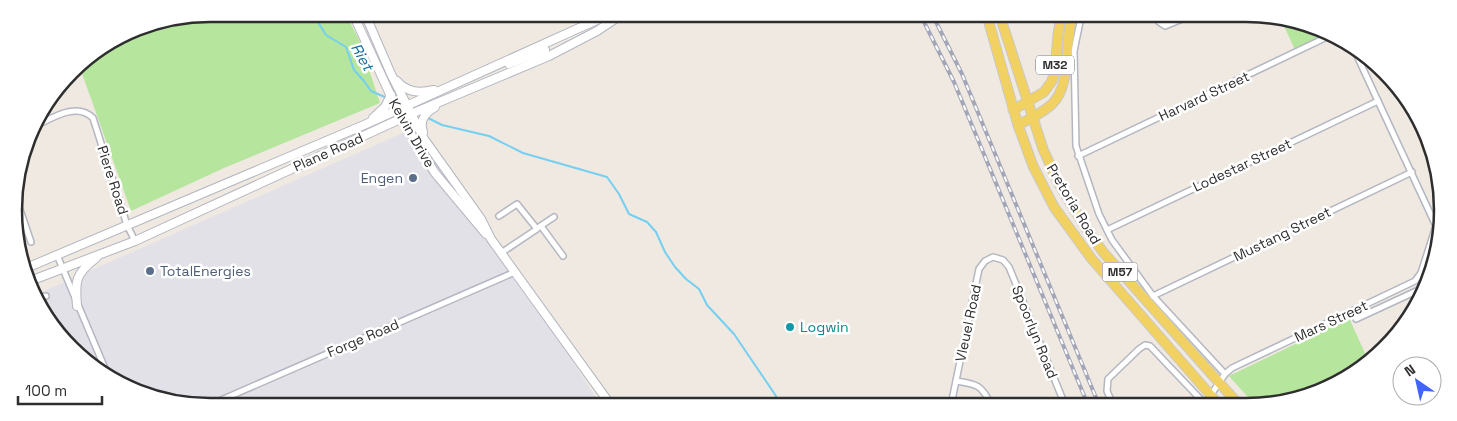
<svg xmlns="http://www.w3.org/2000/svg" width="1457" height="421" viewBox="0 0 1457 421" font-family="'Space Grotesk',sans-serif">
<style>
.industrial{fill:#e3e1e8}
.green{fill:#b6e59e}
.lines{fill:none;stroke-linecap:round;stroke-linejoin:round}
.stream{stroke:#75cff0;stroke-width:2}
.street-casing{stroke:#b4b7c1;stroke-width:8}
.secondary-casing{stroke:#b4b7c1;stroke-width:10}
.primary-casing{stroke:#c9c9c9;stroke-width:11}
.street{stroke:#fff;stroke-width:5}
.secondary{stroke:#fff;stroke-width:8}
.primary{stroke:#f2d163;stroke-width:9}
.rail-casing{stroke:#a3a6b8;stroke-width:4}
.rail{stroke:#fff;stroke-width:2;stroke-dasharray:5.5;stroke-linecap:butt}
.service-dot{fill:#5c6f8a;stroke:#fff;stroke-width:2}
.culture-dot{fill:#0f9aa8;stroke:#fff;stroke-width:2}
.labels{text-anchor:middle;stroke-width:5;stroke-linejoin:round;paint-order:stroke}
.shield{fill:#fff;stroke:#6d6d6d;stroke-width:1}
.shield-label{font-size:12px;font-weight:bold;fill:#2e2e2e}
.street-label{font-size:14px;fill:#2e2e2e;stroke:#fff}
.service-label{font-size:14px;fill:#4e5e75;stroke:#fff;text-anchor:end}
.culture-label{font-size:14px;fill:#0d838f;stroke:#fff;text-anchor:start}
.water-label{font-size:15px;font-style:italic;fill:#0d6fa3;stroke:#fff}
.rim{fill:none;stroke:#2e2e2e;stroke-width:2.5}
</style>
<rect width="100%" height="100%" fill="#efe9e1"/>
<!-- industrial -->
<path class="industrial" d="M421,125L600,404H172L112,381L55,330L37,294Z"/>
<!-- green -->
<g class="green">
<path d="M210,14H346L360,42L380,103L224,168L131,211L79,65L135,29Z"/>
<path d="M1280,17H1285L1327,35L1295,50Z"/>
<path d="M1349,318L1369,362L1333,387L1272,406H1256L1229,376Z"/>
</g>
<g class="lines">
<!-- stream -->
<g class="stream">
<path d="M313,14L326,35L346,47L354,70L364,81L371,91L387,98"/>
<path d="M428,118L442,125L489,136L523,153L607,177L619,194L629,214L647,222L656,232L665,252L675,267L686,279L699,289L707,305L734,334L776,396L777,405"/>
</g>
<defs>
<g id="street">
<path d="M1081,17L1074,51L1076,146L1099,214L1112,240L1153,296L1225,374"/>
<path d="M1156,17L1159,22L1165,26L1187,17"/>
<path d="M1352,45L1436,226"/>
<path d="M33,127C51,119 76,101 93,118L127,225L135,241"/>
<path d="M1078,156L1329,36"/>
<path d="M15,195L31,242"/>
<path d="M499,216L517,204L537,229L501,253"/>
<path d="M541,226L563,256"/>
<path d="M539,227L554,217"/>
<path d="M1107,230L1378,101"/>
<path d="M57,255L109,378"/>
<path d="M1421,273L1427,282"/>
<path d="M1153,296L1412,172"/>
<path d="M38,298L46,296"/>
<path d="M1352,311L1356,319L1425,287"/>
<path d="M956,381C977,384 982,385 991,405"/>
<path d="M212,404L515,272"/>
<path d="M951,405L979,269L985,261L993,257L1003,260L1009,267L1065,405"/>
<path d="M1113,405L1107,391L1108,379L1139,349L1145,345L1150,346L1206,405"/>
<path d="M1204,405L1225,374L1232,368L1415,281L1421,273L1436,226L1439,227"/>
</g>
<g id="secondary">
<path d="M353,14L401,118L435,173L486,234"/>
<path d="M365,14L391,74L424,139L481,219L491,239L610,404"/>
<path d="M509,64L545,50"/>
<path d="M397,81C407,93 420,93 434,90"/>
<path d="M373,118L385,107L391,95"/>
<path d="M423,132C419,120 425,113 435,107"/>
<path d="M24,269L364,125L608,15"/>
<path d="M30,281L135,241L411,114L549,56L597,31L621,15"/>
<path d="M77,306C75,281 75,274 96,258"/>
</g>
<g id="primary">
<path d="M987,16L1018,125L1033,166L1054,207L1091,258L1220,406"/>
<path d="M1000,16L1043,149L1059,184L1085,227L1103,252L1240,406"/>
<path d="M1013,110L1044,92L1052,81L1055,70L1058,34L1061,17"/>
<path d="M1018,125C1029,119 1043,113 1052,104C1072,85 1064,43 1072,17"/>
</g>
</defs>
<!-- street casing -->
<use href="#street" class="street-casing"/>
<!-- secondary casing -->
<use href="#secondary" class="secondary-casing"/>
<!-- primary casing -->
<use href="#primary" class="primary-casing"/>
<!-- street -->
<use href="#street" class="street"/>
<!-- secondary -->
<use href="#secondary" class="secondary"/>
<!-- primary -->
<use href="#primary" class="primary"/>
<defs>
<g id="rail">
<path d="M921,16L954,82L1088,405"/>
<path d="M933,16L962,74L1099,405"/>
</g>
</defs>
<!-- rail casing -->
<use href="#rail" class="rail-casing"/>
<!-- rail -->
<use href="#rail" class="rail"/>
</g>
<!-- markers -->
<g class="service-dot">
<circle cx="413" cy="178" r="5"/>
<circle cx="150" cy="271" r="5"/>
</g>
<circle class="culture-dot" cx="790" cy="327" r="5"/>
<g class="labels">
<!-- shield labels -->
<g class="shield">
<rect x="1036" y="55.5" width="38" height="19" rx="4"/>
<rect x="1102.5" y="262.5" width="35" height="19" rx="4"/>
</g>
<g class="shield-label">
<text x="1055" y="69">M32</text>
<text x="1120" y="276">M57</text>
</g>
<!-- street labels -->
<g class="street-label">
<text transform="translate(1204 96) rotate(-25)" y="5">Harvard Street</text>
<text transform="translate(412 133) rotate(60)" y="5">Kelvin Drive</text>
<text transform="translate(328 152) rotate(-24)" y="5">Plane Road</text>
<text transform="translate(1242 165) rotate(-25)" y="5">Lodestar Street</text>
<text transform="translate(113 180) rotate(72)" y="5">Piere Road</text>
<text transform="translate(1074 204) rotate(59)" y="5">Pretoria Road</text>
<text transform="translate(1282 234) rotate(-26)" y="5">Mustang Street</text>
<text transform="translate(1331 321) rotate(-25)" y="5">Mars Street</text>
<text transform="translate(968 323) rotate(-78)" y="5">Vleuel Road</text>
<text transform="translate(1035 332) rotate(68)" y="5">Spoorlyn Road</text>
<text transform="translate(363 338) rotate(-23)" y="5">Forge Road</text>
</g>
<!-- service labels -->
<g class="service-label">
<text x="403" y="183">Engen</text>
<text x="160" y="276" text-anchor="start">TotalEnergies</text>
</g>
<!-- culture labels -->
<g class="culture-label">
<text x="800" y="332">Logwin</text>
</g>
<!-- water labels -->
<g class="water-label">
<text transform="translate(362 57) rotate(60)" y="5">Riet</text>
</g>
</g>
<!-- crop -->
<path d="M0 0H1457V421H0ZM210 22H1246A188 188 0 0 1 1434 210V210A188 188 0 0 1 1246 398H210A188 188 0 0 1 22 210V210A188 188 0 0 1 210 22Z" fill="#fff" fill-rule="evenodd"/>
<path class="rim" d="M210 22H1246A188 188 0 0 1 1434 210V210A188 188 0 0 1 1246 398H210A188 188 0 0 1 22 210V210A188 188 0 0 1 210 22Z"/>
<!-- north arrow -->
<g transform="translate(1417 381) rotate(326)"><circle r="24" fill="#ffffff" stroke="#ababab"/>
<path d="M0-4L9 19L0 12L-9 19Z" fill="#4264fb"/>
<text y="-8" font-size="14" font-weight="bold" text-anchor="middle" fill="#2e2e2e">N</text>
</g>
<!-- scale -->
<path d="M18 396v8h84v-8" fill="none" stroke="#2e2e2e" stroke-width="2.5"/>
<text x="25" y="396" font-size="15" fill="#2e2e2e" stroke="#ffffff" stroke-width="4" paint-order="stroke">100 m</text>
</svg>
